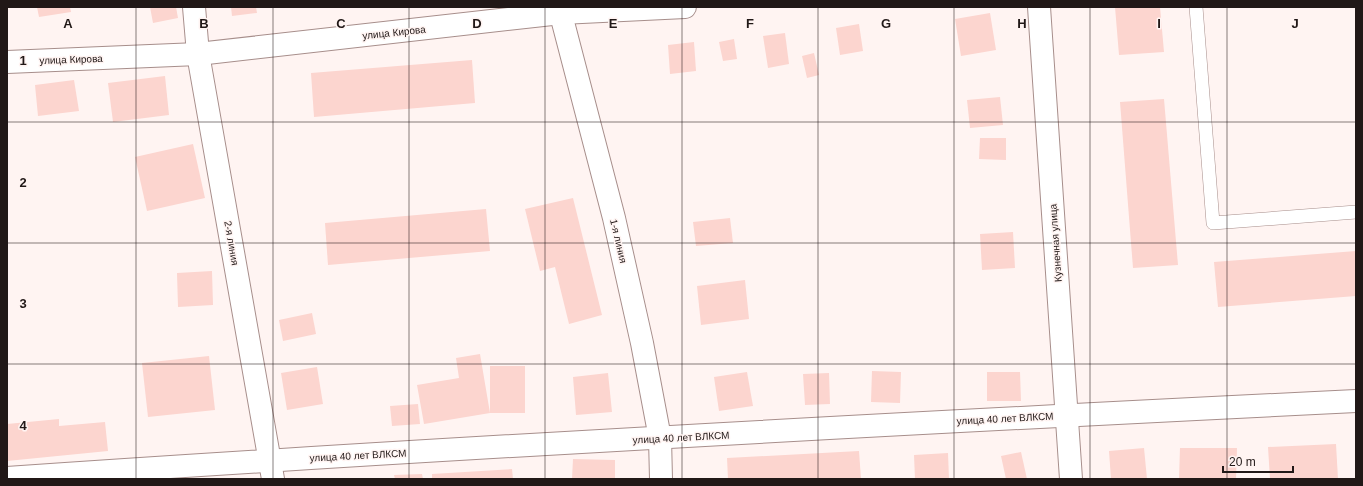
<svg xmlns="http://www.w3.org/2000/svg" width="1363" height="486" viewBox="0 0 1363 486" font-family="Helvetica,sans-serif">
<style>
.building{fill:#fcd5cf}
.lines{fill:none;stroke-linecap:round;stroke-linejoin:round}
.service-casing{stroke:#a78e8b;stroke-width:14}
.minor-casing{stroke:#a78e8b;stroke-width:24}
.service{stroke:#fff;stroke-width:13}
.minor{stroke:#fff;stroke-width:22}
.grid{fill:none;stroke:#211817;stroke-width:1;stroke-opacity:0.55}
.labels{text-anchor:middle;stroke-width:3;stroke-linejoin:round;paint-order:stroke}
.street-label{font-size:10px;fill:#211817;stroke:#fff4f2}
.grid-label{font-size:13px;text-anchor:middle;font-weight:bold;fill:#211817;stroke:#fff4f2;stroke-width:3;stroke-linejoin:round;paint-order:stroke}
</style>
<rect width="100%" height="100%" fill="#fff4f2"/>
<!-- building -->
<g class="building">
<path d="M37,7H70L71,12L39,17Z"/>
<path d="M150,7H176L178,18L153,23Z"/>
<path d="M231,7H256L257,13L232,16Z"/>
<path d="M1115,7H1160L1164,52L1119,55Z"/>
<path d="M990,13L996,50L961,56L955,19Z"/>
<path d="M859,24L863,51L840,55L836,28Z"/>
<path d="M785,33L789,64L768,68L763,36Z"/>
<path d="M734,39L737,59L723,61L719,42Z"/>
<path d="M694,42L696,71L670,74L668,45Z"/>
<path d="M814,53L819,75L807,78L802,56Z"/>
<path d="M472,60L475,103L314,117L311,73Z"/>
<path d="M165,76L169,115L113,122L108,83Z"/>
<path d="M74,80L79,111L38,116L35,85Z"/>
<path d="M1000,97L1003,125L970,128L967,100Z"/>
<path d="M1164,99L1178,265L1133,268L1120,102Z"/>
<path d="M980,138H1006V160L979,159Z"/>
<path d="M193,144L205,198L147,211L135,157Z"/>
<path d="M573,198L602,315L569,324L555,267L540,271L525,209Z"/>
<path d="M486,209L490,251L328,265L325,223Z"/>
<path d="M730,218L733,243L696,246L693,222Z"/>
<path d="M1013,232L1015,268L982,270L980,234Z"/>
<path d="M1356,251V296L1218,307L1214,262Z"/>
<path d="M212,271L213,305L178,307L177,273Z"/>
<path d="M745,280L749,319L701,325L697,286Z"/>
<path d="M312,313L316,334L283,341L279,320Z"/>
<path d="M480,354L490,413V366H525V413H490L424,424L417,385L459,378L456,358Z"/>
<path d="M209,356L215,410L148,417L142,363Z"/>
<path d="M317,367L323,404L287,410L281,373Z"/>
<path d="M872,371L901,372L900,403L871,402Z"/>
<path d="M747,372L753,406L719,411L714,377Z"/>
<path d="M987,372H1020L1021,401H987Z"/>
<path d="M608,373L612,412L576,415L573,377Z"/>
<path d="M829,373L830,404L805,405L803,374Z"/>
<path d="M418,404L420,424L392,426L390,406Z"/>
<path d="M59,419V426L105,422L108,451L7,461V424Z"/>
<path d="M1336,444L1338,479H1270L1268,447Z"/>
<path d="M1144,448L1147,479H1111L1109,451Z"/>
<path d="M1180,448H1237L1236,479H1179Z"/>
<path d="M859,451L861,479H728L727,458Z"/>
<path d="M1021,452L1027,479H1006L1001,456Z"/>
<path d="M948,453L949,479H915L914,455Z"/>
<path d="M573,459L615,460V479H572Z"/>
<path d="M512,469L513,479H432V474Z"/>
<path d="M422,474L423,479H395L394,475Z"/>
</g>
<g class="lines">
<defs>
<path id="service" d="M1196,7L1213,223L1356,212"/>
<g id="minor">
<path d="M194,7L198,54L273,479"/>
<path d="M559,7L614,218L642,343L660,438L661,479"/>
<path d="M1039,7L1071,479"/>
<path d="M7,62L198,54L561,13L685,7"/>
<path d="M7,478C456,447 906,423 1356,401"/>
</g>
</defs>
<!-- service casing -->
<use href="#service" class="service-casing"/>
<!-- minor casing -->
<use href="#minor" class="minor-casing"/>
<!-- service -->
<use href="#service" class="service"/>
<!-- minor -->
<use href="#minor" class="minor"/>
</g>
<!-- grid -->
<path class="grid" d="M136,7V479M273,7V479M409,7V479M545,7V479M682,7V479M818,7V479M954,7V479M1090,7V479M1227,7V479M7,122H1356M7,243H1356M7,364H1356"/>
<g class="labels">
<!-- street labels -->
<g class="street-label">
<text transform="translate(394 32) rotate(-6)" y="4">улица Кирова</text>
<text transform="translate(71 59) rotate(-2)" y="4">улица Кирова</text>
<text transform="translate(619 241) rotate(77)" y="4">1-я линия</text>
<text transform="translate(232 243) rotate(80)" y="4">2-я линия</text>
<text transform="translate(1055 243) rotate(-94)" y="4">Кузнечная улица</text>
<text transform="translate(1005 418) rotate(-3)" y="4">улица 40 лет ВЛКСМ</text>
<text transform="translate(681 437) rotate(-3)" y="4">улица 40 лет ВЛКСМ</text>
<text transform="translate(358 455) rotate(-3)" y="4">улица 40 лет ВЛКСМ</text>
</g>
</g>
<g class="grid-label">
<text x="68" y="28">A</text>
<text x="204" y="28">B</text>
<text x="341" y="28">C</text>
<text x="477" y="28">D</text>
<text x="613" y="28">E</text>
<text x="750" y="28">F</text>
<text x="886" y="28">G</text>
<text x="1022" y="28">H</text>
<text x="1159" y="28">I</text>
<text x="1295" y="28">J</text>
<text x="23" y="65">1</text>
<text x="23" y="187">2</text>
<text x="23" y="308">3</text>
<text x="23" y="430">4</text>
</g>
<!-- border -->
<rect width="1363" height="486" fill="none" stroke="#211817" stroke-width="16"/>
<!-- scale -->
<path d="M1223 466v6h70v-6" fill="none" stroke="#211817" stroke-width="2"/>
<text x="1229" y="466" font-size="12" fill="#211817" stroke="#fff4f2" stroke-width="3" paint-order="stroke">20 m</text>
</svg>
